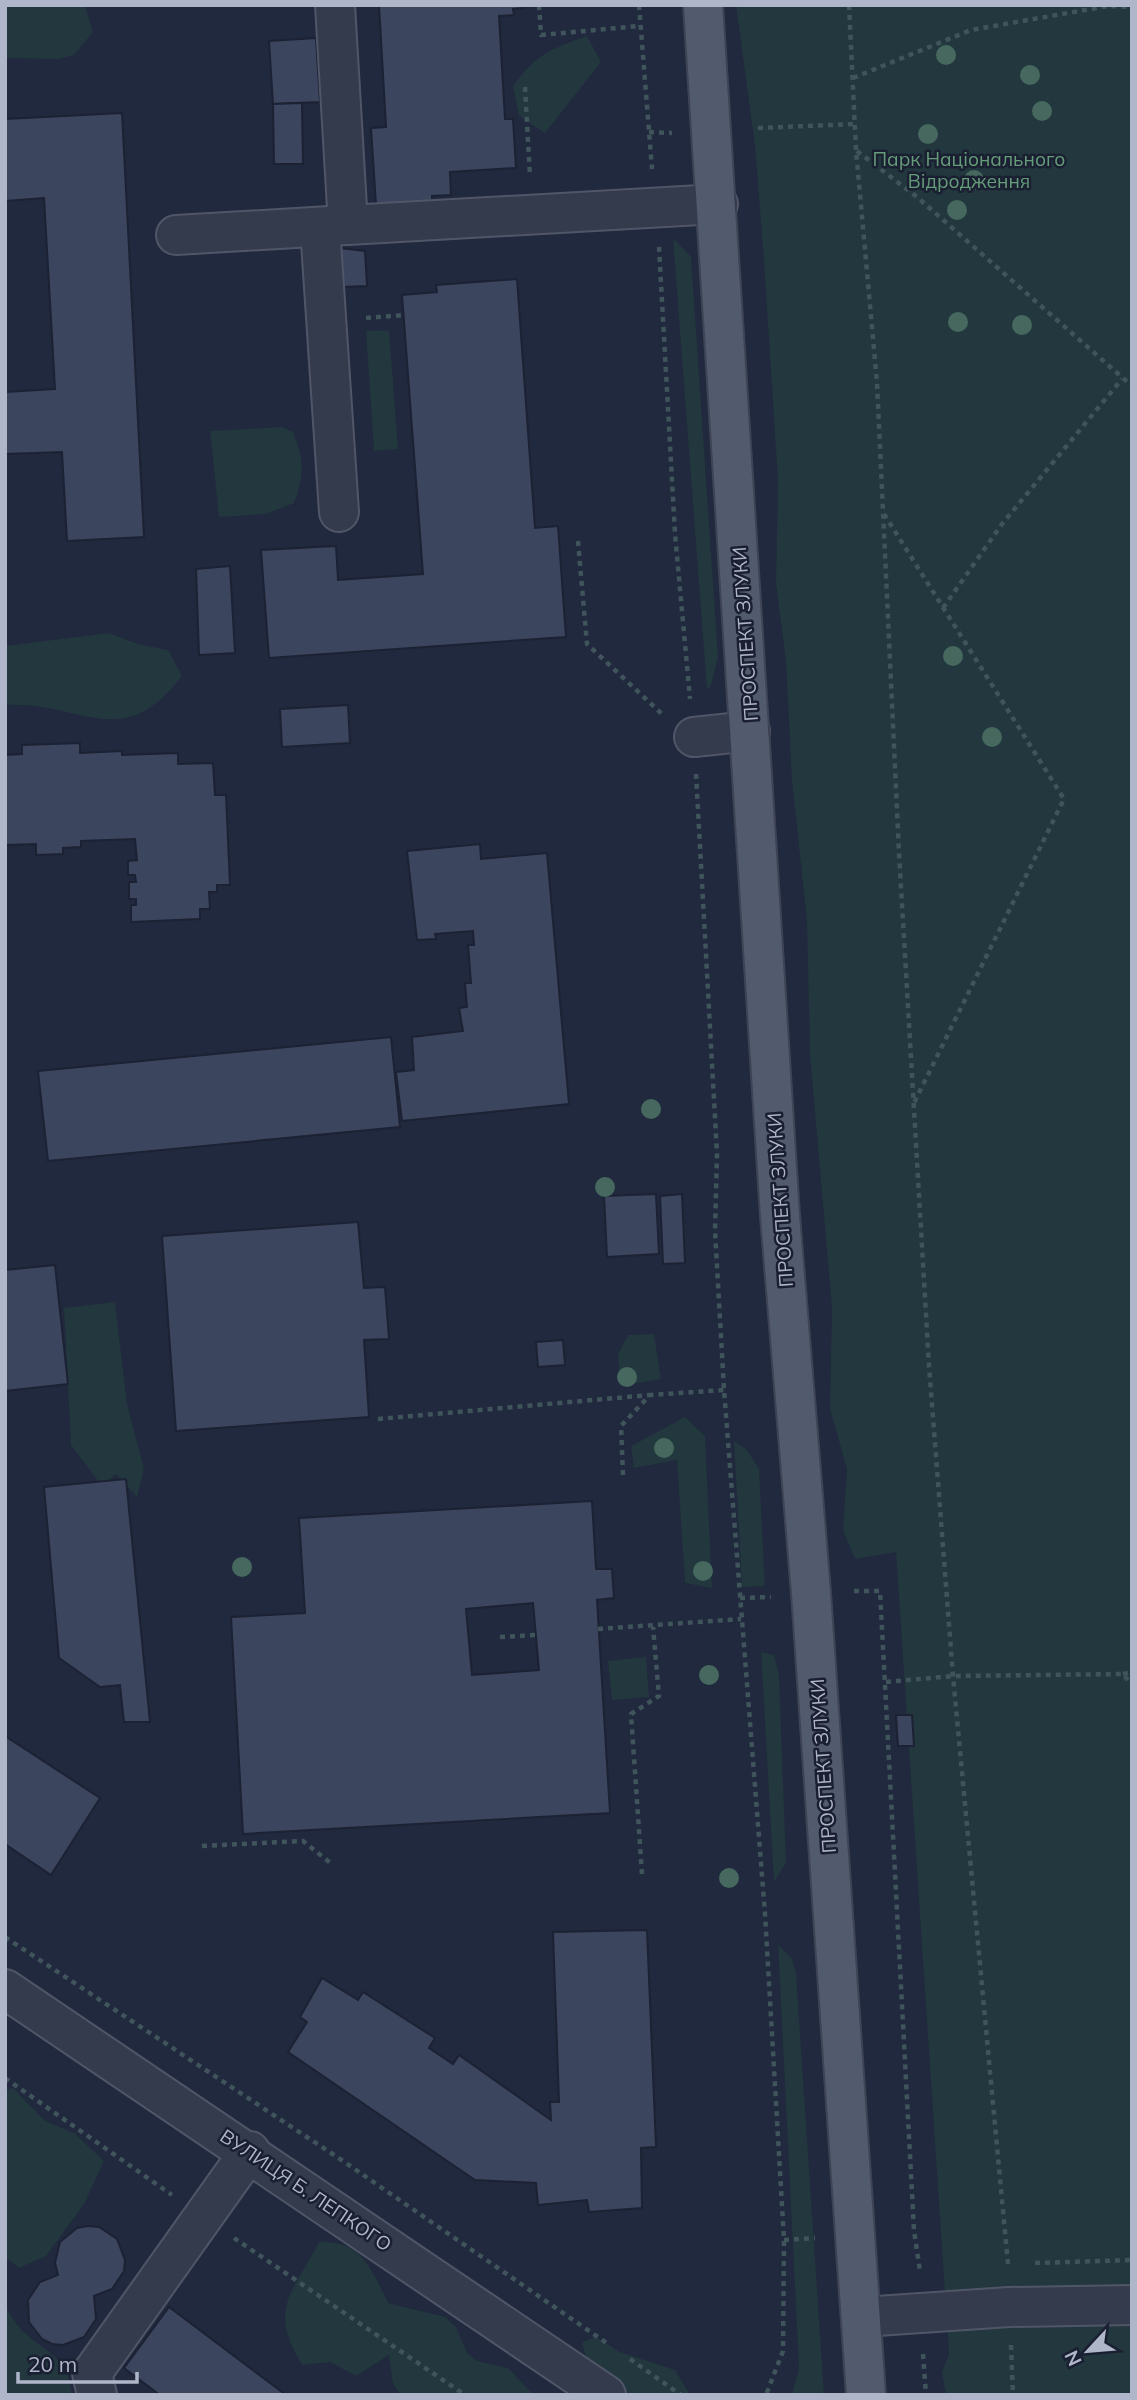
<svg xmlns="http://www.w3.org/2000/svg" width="1137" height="2400" viewBox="0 0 1137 2400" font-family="Mulish,sans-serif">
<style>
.green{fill:#22373e}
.building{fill:#3c455e;stroke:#1c2234;stroke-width:2;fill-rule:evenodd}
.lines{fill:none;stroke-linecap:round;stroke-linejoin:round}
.minor-casing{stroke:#505668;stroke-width:42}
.major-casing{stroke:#3e4456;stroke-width:42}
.path{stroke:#40545b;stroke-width:4.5;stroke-dasharray:5 5;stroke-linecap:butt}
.minor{stroke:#343b4d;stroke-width:38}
.major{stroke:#525a6d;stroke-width:38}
.tree{fill:#46685e}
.labels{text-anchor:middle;stroke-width:5;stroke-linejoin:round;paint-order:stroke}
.park-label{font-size:19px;fill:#659c79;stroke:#1a2032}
.street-label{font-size:19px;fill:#b0b6c9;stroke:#1a2032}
</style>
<rect width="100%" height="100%" fill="#20293d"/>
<!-- green -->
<g class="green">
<path d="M5,5H85L93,32L74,55L58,59L5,58Z"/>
<path d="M736,5H1132V2395H946L942,2372L949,2354L896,1552L855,1559L843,1530L847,1469L830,1409L832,1308L810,1055L807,921L792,781L786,661L776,584L778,481L764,261L755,146Z"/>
<path d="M587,36L601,62L545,133L519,116L513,86C536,54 550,49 587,36Z"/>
<path d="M673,238L691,257L718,657L711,685L707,690Z"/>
<path d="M389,330L398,449L374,451L366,331Z"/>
<path d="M282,427L293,432C304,459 305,475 294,503L266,514L219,517L210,431Z"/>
<path d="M109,633L138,644L168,650L182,676C122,755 82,701 5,705V646Z"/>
<path d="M115,1302L127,1404L144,1469L137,1497L116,1474L102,1486L71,1445L64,1308Z"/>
<path d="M654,1334L661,1379L620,1386L618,1355L628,1335Z"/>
<path d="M685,1417L705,1436L712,1588L685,1583L677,1460L634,1468L631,1446Z"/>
<path d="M734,1441L747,1450L759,1469L765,1586L742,1587Z"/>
<path d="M761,1652L774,1655L779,1675L786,1863L774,1882Z"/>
<path d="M646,1657L649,1697L612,1700L608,1661Z"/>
<path d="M778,1944L792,1959L796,1973L824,2395H792L799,2368Z"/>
<path d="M13,2088L45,2121L74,2133L104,2161L84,2204L46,2256L19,2268L5,2257V2090Z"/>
<path d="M319,2242C362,2240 372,2270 388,2303L445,2317L456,2327L467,2353L477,2361L508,2368L534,2395H401L393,2384L389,2355L356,2376L330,2362L302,2365C268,2309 291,2295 319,2242Z"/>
<path d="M5,2306C11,2315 17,2327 26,2334C50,2355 68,2358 72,2395H5Z"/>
<path d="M596,2337L620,2352L675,2370L690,2395H618L589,2369L582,2342Z"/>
</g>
<!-- building -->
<g class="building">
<path d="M379,5H523V8L513,9L514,15L499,16L505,119H513L516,168L450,172L451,195L432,196V203L376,205L371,128L386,127Z"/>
<path d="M316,38L320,102L273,104L269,41Z"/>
<path d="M302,103L303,164H274L273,104Z"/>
<path d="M122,113L144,537L67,541L62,452L5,454V392L55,389L44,198L5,201V119Z"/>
<path d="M340,248L365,251L367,286L343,287Z"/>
<path d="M517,279L535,528L558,526L566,637L269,658L261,550L336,546L338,580L423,574L402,295L437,292L436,285Z"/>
<path d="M230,566L235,653L199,655L196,569Z"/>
<path d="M348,705L350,743L282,747L280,709Z"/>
<path d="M80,743V753L122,751V755L178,753V764L213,763L215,795H226L230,885H217V892H209L210,909H200V919L131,922V905H136V899H129V882H136L135,875H128V861L137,860L135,839L81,841V847L63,848V854L36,855V844L5,845V755L22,754V745Z"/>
<path d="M480,844L481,859L547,853L569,1104L402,1121L396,1072L414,1070L412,1037L463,1031L459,1008L467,1007L465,983H471L468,945H474L473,931L435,934L436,939L417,940L407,851Z"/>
<path d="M391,1037L400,1127L48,1161L38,1071Z"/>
<path d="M656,1194L659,1254L607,1257L604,1196Z"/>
<path d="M682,1194L685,1263L663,1264L660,1196Z"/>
<path d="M358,1222L364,1288L385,1287L389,1339L364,1340L369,1417L176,1431L162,1236Z"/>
<path d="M55,1265L68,1384L5,1391V1270Z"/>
<path d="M563,1340L565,1365L538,1367L536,1342Z"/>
<path d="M126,1479L150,1722H124L120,1685L100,1687L59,1658L44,1487Z"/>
<path d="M592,1501L596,1569H612L614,1598L597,1600L610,1813L243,1834L231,1617L305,1613L299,1518ZM533,1603L539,1670L472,1675L466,1609Z"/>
<path d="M896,1715H912L914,1746H898Z"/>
<path d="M5,1736L100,1798L51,1875L5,1844Z"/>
<path d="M647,1930L656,2147L641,2148L642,2208L589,2212L587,2200L538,2205L536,2183L475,2180L288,2052L307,2022L300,2017L322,1978L358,2000L363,1992L435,2038L429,2048L453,2064L459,2055L551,2120L550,2102H559L553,1932Z"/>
<path d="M88,2226L99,2227L117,2239L125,2260L124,2271L112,2289L94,2296L96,2319L84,2337L63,2345L52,2344L42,2339L29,2322L28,2300L40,2282L58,2275L55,2263L60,2242L77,2228Z"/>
<path d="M169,2307L286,2395H160L124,2368Z"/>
</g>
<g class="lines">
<defs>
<g id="minor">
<path d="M335,5L348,225L718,204"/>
<path d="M320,227L339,512"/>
<path d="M176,235L346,225"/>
<path d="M694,737L750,731"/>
<path d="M5,1989L606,2395"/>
<path d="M862,2317L1009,2307L1132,2305"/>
<path d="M97,2395L92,2373L250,2151"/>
</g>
<path id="major" d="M703,5L780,1216L811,1593L866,2395"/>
</defs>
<!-- minor casing -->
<use href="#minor" class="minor-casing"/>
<!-- major casing -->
<use href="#major" class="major-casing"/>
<!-- path -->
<g class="path">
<path d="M539,5L541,35L639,26"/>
<path d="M639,5L652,169"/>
<path d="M849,5L856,150L877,383L899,853L929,1366L953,1676L1008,2264"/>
<path d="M853,78L971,30L1108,6L1132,7"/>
<path d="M525,87L530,176"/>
<path d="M758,128L855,124"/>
<path d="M649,132L672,133"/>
<path d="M857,151L917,197L1132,386"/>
<path d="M659,247L675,534L690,699"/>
<path d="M366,318L404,315"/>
<path d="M884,514L1064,799L914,1103"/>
<path d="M578,541L587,644L663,715"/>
<path d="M943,608L1002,524L1122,379"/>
<path d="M696,774L717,1154L715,1231L724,1390L765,1914L784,2240L783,2351L766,2395"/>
<path d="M378,1419L650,1395"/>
<path d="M623,1475L621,1426L650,1395L724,1390"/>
<path d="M854,1591H880L914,2231L920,2271"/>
<path d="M740,1598L771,1597"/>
<path d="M598,1629L741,1619"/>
<path d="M500,1637L536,1635"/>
<path d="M1123,1674L1132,1672"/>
<path d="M886,1682L953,1676L1123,1674L1132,1685"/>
<path d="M202,1846L303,1841L333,1865"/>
<path d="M642,1874L631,1714L659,1696L653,1627"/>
<path d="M5,1937L343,2161L608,2344"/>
<path d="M5,2078L172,2195"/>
<path d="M234,2238L465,2395"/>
<path d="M784,2240L815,2238"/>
<path d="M1035,2263L1132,2260"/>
<path d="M1011,2345L1013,2395"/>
<path d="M923,2354L926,2395"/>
<path d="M630,2359L681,2395"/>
</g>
<!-- minor -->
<use href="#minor" class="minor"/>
<!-- major -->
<use href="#major" class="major"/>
</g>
<!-- trees -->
<g class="tree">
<circle cx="946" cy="55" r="10"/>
<circle cx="1030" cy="75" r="10"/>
<circle cx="1042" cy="111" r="10"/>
<circle cx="928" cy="134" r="10"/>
<circle cx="974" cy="180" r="10"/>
<circle cx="957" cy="210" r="10"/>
<circle cx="958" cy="322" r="10"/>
<circle cx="1022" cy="325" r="10"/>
<circle cx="953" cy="656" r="10"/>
<circle cx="992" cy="737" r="10"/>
<circle cx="651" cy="1109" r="10"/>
<circle cx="605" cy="1187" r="10"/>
<circle cx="627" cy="1377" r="10"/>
<circle cx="664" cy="1448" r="10"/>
<circle cx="242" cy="1567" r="10"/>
<circle cx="703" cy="1571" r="10"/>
<circle cx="709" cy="1675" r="10"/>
<circle cx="729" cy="1878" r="10"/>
</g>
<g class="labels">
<!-- park labels -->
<g class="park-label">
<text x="969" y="166">Парк Національного<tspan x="969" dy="22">Відродження</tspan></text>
</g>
<!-- street labels -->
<g class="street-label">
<text transform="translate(745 634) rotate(-94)" y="7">ПРОСПЕКТ ЗЛУКИ</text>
<text transform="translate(780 1200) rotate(-94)" y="7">ПРОСПЕКТ ЗЛУКИ</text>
<text transform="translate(823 1766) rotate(-94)" y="7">ПРОСПЕКТ ЗЛУКИ</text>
<text transform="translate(306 2190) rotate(34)" y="7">ВУЛИЦЯ Б. ЛЕПКОГО</text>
</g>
</g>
<!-- border -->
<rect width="1137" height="2400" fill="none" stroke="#b0b6c9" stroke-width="14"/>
<!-- north arrow -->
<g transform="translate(1088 2351) rotate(244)" stroke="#1a2032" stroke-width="5" paint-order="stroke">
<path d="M0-5L12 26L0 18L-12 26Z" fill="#b0b6c9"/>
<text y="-10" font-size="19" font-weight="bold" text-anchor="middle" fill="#b0b6c9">N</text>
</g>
<!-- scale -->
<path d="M18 2372v10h119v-10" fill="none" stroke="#b0b6c9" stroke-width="3.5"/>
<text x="28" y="2372" font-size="21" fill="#b0b6c9" stroke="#1a2032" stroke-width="5" paint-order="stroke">20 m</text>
</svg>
